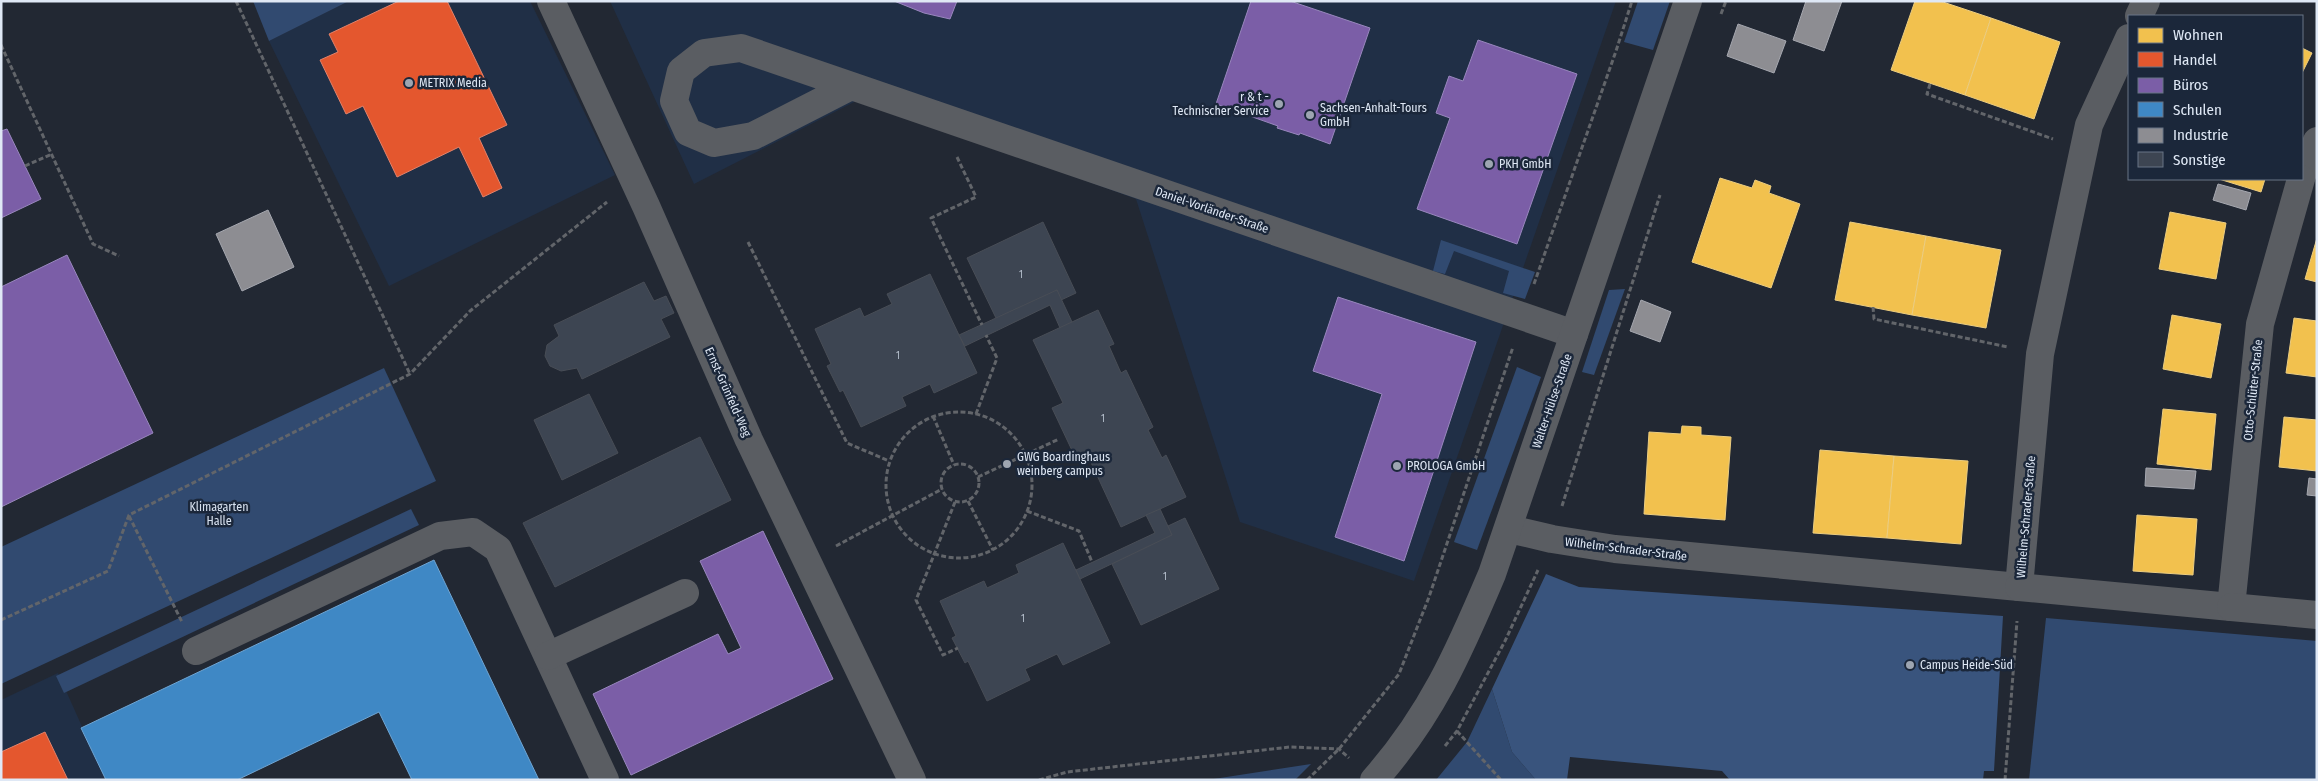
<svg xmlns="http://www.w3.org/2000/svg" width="2318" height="781" viewBox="0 0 2318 781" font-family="'Fira Sans Condensed',sans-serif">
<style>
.built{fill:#202f46}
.green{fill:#314a70}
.forest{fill:#39547d}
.homes{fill:#f2c14e;stroke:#eccd80}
.shops{fill:#e4572e;stroke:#e2826a}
.offices{fill:#7b5ea7;stroke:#9987be}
.schools{fill:#3f88c5;stroke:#6fa5d3}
.industry{fill:#8d8d92;stroke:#a6a8b0}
.building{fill:#3d4552;stroke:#484d56}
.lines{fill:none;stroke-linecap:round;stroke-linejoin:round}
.path{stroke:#62656a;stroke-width:3;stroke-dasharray:5 2.5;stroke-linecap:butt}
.minor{stroke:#5a5d62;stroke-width:28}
.poi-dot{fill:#9da5b1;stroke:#1b273a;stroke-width:2}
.labels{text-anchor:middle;stroke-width:5;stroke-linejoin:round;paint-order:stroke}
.number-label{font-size:10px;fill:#b6bfcc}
.poi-label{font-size:12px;fill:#dfe8f5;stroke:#1b273a;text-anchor:start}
.street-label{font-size:12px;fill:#dfe8f5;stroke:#1b273a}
.park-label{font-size:12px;fill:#d8e2f0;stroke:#1b273a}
</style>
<rect width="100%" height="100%" fill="#222833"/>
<!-- built -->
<g class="built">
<path d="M349,1H530L615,175L389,286L269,41Z"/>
<path d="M610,1H1616L1414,581L1240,522L1136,199L860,99L694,184Z"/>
<path d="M58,673L106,780H1V700Z"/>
</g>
<!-- green -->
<g class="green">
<path d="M253,1H349L269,41Z"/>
<path d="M1638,1H1670L1653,50L1624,42Z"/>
<path d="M1441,240L1535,272L1525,299L1503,293L1509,271L1454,251L1445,274L1433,271Z"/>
<path d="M1625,289L1594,375L1582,372L1609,290Z"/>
<path d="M1517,367L1541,377L1477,550L1454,542Z"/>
<path d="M384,368L436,481L1,684V547Z"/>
<path d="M411,509L419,525L64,693L56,676Z"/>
<path d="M2046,618L2317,641V780H2029Z"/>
<path d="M1492,689L1512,752L1536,780H1436L1467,742Z"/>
<path d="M1311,764L1295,780H1207Z"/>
</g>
<!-- forest -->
<path class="forest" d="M1546,574L1579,587L2003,616L1994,771H1984L1983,780H1730L1722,771L1570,757L1567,780H1536L1512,752L1492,689Z"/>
<!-- homes -->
<g class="homes">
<path d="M1915,1H1940L1991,18L1965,95L1891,70Z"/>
<path d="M1991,18L2060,42L2034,119L1965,95Z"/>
<path d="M2302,48L2312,53L2302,73Z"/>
<path d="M1720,178L1752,188L1755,180L1771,186L1769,193L1800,204L1771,288L1692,262Z"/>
<path d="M2219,179H2265L2261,192Z"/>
<path d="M2170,212L2226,223L2216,279L2159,269Z"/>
<path d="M1850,222L1926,236L1912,315L1835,300Z"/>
<path d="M1926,236L2001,250L1986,328L1912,315Z"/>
<path d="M2317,238V282L2305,279Z"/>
<path d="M2172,315L2221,324L2211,378L2163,369Z"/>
<path d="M2294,318L2317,321V377L2286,373Z"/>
<path d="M2163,409L2216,414L2211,470L2157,464Z"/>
<path d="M2284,417L2317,420V471L2279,467Z"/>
<path d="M1682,426L1701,427V435L1731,437L1725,520L1644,514L1649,432L1681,434Z"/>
<path d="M1820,450L1894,456L1887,538L1813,533Z"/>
<path d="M1894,456L1968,461L1961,544L1887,538Z"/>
<path d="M2137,515L2197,519L2193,575L2133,571Z"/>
</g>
<!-- shops -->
<g class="shops">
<path d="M399,1H447L507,125L479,138L502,188L483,197L459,147L397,177L363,106L346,114L320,60L338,52L329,34Z"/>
<path d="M45,732L68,780H1V752Z"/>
</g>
<!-- offices -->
<g class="offices">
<path d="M894,1H957L950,19L924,13Z"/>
<path d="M1251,1H1290L1370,28L1330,144L1300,133L1299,135L1277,128L1278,126L1216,104Z"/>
<path d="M1478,40L1577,74L1517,244L1417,209L1450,118L1436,113L1449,76L1463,81Z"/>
<path d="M7,129L41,199L1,218V131Z"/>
<path d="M67,255L153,433L1,507V287Z"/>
<path d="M1338,297L1476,342L1404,561L1335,537L1382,394L1313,371Z"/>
<path d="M763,531L833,679L631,775L593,694L718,634L728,654L741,648L700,561Z"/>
</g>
<!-- schools -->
<path class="schools" d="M434,560L539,780H412L379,712L237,780H106L81,728Z"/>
<!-- industry -->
<g class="industry">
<path d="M1806,1H1842L1824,51L1793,40Z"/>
<path d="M1738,24L1786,41L1774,73L1727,56Z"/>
<path d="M2218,184L2251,193L2246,210L2213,200Z"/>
<path d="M268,210L294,267L242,291L216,234Z"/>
<path d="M1641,300L1671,312L1660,342L1630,331Z"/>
<path d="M2146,468L2196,471L2194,489L2145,486Z"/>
<path d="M2309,478L2317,479V496L2307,495Z"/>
</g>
<!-- building -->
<g class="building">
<path d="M1043,222L1076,293L1061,300L1057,290L996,318L967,258Z"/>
<path d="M930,274L977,373L934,393L930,384L902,397L906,406L861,427L843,390L840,392L827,366L831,364L815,329L860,308L864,317L892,304L887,294Z"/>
<path d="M644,282L654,301L666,296L674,313L661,319L670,337L582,379L577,368L561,371L550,366L545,356L547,345L559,336L554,325Z"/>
<path d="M1057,290L1072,322L1060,328L1050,305L965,346L959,335Z"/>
<path d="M1098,310L1114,344L1109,346L1121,373L1126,370L1153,427L1148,430L1162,458L1166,455L1186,497L1121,527L1088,456L1077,461L1052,408L1063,403L1033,340Z"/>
<path d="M589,394L618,453L562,480L534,420Z"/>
<path d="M700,437L731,500L555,587L523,523Z"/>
<path d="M1160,509L1172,535L1080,579L1076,570L1155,533L1146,515Z"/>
<path d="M1185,518L1219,589L1141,625L1112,564L1172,535L1168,526Z"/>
<path d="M1063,543L1110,643L1063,665L1057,654L1025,669L1030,680L987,701L968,661L965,663L952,638L956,636L940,601L984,581L987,588L1019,573L1016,565Z"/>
</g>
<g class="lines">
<!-- path -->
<g class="path">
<path d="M236,1L410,374"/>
<path d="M1721,14L1726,1"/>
<path d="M1,45L93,244L119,256"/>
<path d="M1930,84L1927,94L2053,139"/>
<path d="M957,157L976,197L931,218L982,325"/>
<path d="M25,166L52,154"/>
<path d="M748,242L847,443L889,461"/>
<path d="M1534,284L1616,51L1632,1"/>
<path d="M1873,307L1874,319L2008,347"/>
<circle cx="959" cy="485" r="73"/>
<path d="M976,414L997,358L986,335"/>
<path d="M933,416L954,465"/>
<circle cx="960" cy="483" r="19"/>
<path d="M978,477L1059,439"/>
<path d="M968,501L993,550"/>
<path d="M955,502L916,600L943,655L958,648"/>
<path d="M1562,506L1660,195"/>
<path d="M1027,511L1079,531L1092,562"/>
<path d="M129,516L182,622"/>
<path d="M836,546L942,489"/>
<path d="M1,620L108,571L129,515L410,374L470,311L607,202"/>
<path d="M1457,731L1501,780"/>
<path d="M1445,746L1457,731L1505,641L1538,570"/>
<path d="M1039,780L1067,772L1290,747L1339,749L1349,758"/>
<path d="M1307,780L1339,749L1399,674L1429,597L1513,347"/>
<path d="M2005,780L2017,621"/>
</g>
<!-- minor -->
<g class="minor">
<path d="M551,1L646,206L749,440L912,780"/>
<path d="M2139,16L2146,1"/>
<path d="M851,86L753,136L714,143L688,132L674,101L681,71L704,53L741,48L1574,334"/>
<path d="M2302,175L2317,141"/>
<path d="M1509,529L1552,539L1615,549L2019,587L2040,354L2089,125L2129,38"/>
<path d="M2019,587L2231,607L2260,324L2301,179"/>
<path d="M2231,607L2317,615"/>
<path d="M196,651L440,536L473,532L498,549L605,780"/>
<path d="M548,656L685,593"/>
<path d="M1374,780C1431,716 1459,652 1492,574L1688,1"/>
</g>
</g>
<!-- markers -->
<g class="poi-dot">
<circle cx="409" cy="83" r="5"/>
<circle cx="1279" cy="104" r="5"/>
<circle cx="1310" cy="115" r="5"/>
<circle cx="1489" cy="164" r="5"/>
<circle cx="1007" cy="464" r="5"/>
<circle cx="1397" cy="466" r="5"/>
<circle cx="1910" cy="665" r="5"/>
</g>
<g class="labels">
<!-- number labels -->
<g class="number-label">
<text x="1021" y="278">1</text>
<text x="898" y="359">1</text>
<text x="1103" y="422">1</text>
<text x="1165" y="580">1</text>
<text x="1023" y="622">1</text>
</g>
<!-- poi labels -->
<g class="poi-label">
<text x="419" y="87">METRIX Media</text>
<text x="1269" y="101" text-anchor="end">r &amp; t -<tspan x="1269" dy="14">Technischer Service</tspan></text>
<text x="1320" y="112">Sachsen-Anhalt-Tours<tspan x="1320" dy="14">GmbH</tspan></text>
<text x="1499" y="168">PKH GmbH</text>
<text x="1017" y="461">GWG Boardinghaus<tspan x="1017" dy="14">weinberg campus</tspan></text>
<text x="1407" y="470">PROLOGA GmbH</text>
<text x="1920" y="669">Campus Heide-Süd</text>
</g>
<!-- street labels -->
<g class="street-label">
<text transform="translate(1212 210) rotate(19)" y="4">Daniel-Vorländer-Straße</text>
<text transform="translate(2253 390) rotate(-84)" y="4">Otto-Schlüter-Straße</text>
<text transform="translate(728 392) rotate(66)" y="4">Ernst-Grünfeld-Weg</text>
<text transform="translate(1552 401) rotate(-71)" y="4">Walter-Hülse-Straße</text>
<text transform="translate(2026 517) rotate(-85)" y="4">Wilhelm-Schrader-Straße</text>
<text transform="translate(1626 549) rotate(7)" y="4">Wilhelm-Schrader-Straße</text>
</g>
<!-- park labels -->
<g class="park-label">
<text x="219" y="511">Klimagarten<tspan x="219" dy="14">Halle</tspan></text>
</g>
</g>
<!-- border -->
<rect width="2318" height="781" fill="none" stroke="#dfe8f5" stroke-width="5"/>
<!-- legend -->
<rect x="2128" y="15" width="175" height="165" fill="#1b273a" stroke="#697485"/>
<rect x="2138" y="28" width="25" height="15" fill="#f2c14e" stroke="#697485"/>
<text x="2173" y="40" font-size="15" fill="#dfe8f5">Wohnen</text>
<rect x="2138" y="52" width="25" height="15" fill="#e4572e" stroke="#697485"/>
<text x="2173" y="65" font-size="15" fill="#dfe8f5">Handel</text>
<rect x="2138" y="78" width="25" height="15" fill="#7b5ea7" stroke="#697485"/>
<text x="2173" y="90" font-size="15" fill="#dfe8f5">Büros</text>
<rect x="2138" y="102" width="25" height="15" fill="#3f88c5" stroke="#697485"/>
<text x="2173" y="115" font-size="15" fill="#dfe8f5">Schulen</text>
<rect x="2138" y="128" width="25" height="15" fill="#8d8d92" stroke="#697485"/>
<text x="2173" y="140" font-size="15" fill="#dfe8f5">Industrie</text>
<rect x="2138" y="152" width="25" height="15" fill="#3d4552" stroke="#697485"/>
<text x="2173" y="165" font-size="15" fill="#dfe8f5">Sonstige</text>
</svg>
